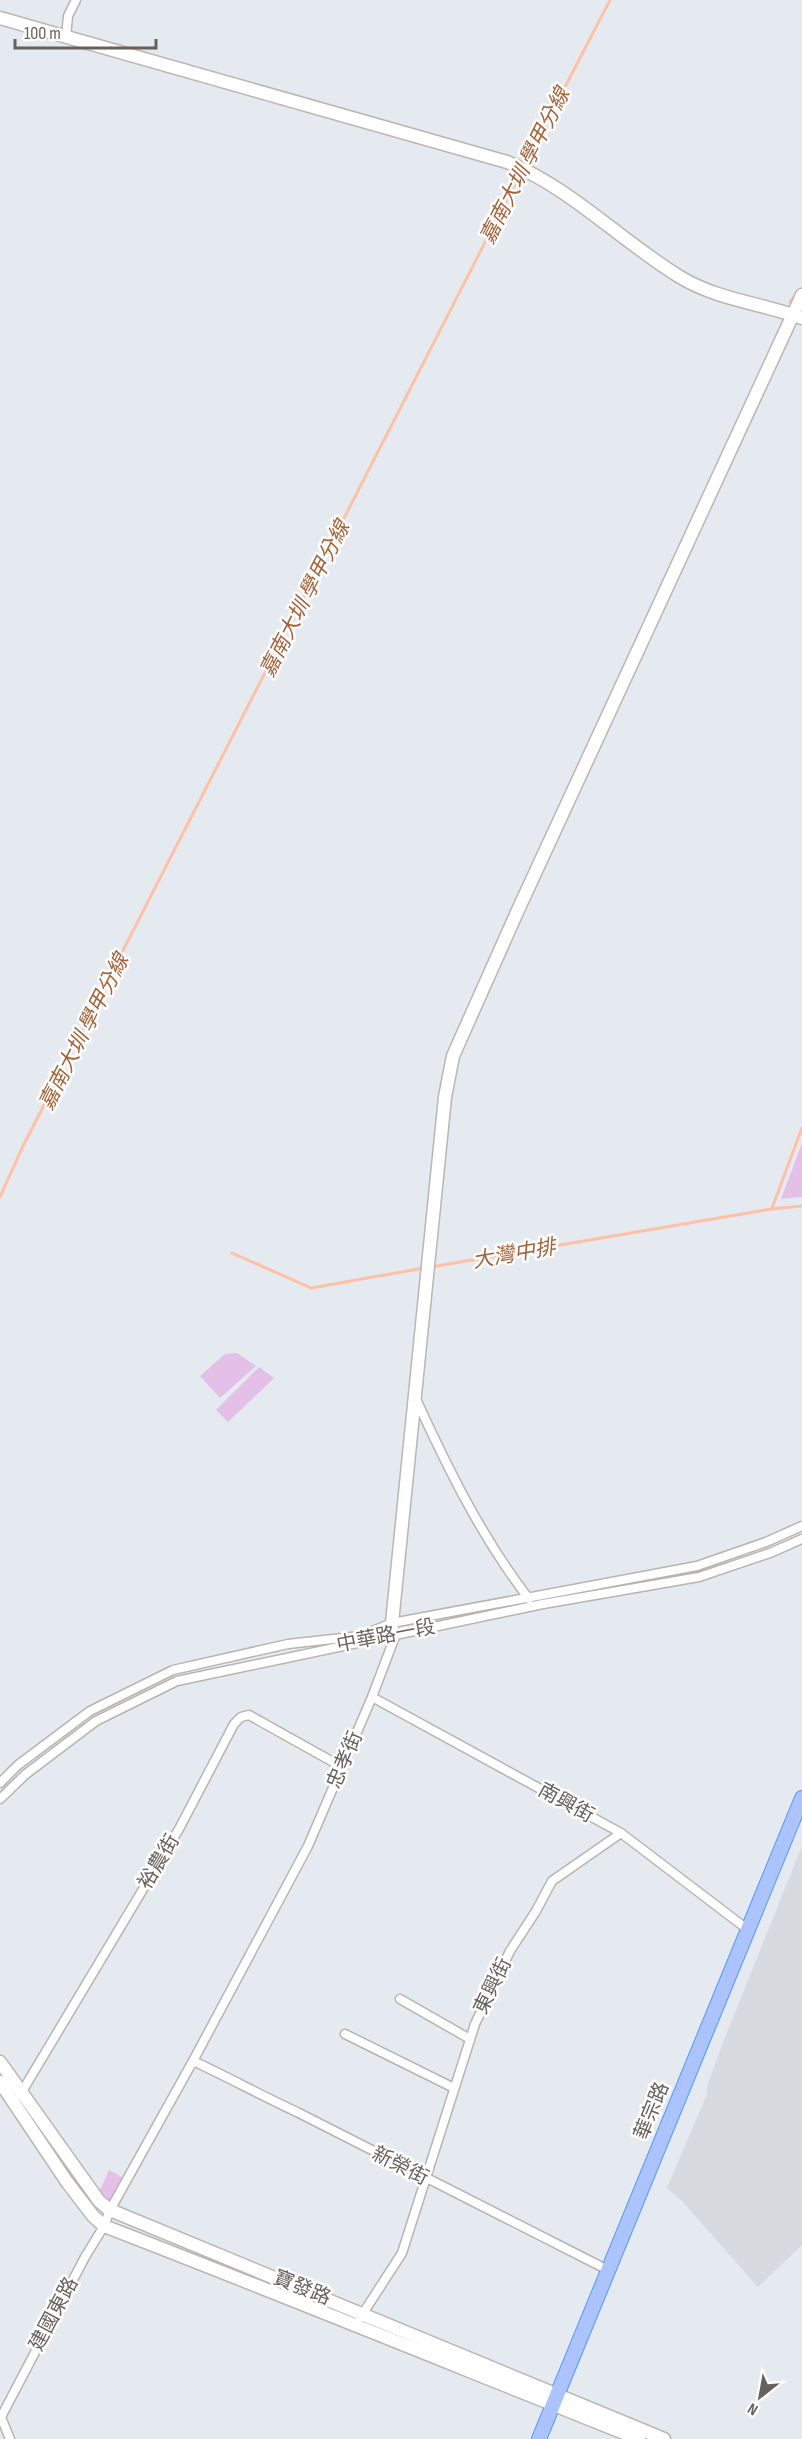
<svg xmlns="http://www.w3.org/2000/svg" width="802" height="2439" viewBox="0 0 802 2439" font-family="'Sofia Sans Condensed','Noto Sans TC',sans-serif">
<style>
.industrial{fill:#d7dadf}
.green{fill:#e4c0e9}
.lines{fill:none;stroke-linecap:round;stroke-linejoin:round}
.stream{stroke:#ffc1a6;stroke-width:3}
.street-casing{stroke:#b8b4b0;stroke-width:11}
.secondary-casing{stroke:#bbb6b1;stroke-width:15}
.primary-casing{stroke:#5397fb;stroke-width:16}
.street{stroke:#fff;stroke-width:8}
.secondary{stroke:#fff;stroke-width:12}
.primary{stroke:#abc3ff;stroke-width:14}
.labels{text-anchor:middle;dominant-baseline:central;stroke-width:5;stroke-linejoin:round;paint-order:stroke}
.street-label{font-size:20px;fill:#66615c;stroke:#fff}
.water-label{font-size:21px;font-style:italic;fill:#a66136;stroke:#fff}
</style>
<rect width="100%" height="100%" fill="#e5e9f0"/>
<path class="industrial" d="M802,1846V2245L758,2287L682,2201L667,2188L707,2094V2087L722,2045Z"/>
<path class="green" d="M802,1143V1197L781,1199Z
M237,1353L256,1366L220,1398L200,1376L225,1354Z
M259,1367L274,1378L228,1422L216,1410Z
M109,2170L124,2178L110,2203L102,2197L100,2190Z"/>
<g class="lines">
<path class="stream" d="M524,166L610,0
M790,302L794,297
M0,1197L23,1146L521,172
M772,1208L802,1128
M232,1253L311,1288L424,1268
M431,1267L771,1209L802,1206"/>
<defs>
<path id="street" d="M66,37L68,16L76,0
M416,1399C448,1469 482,1538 529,1599
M372,1697L621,1833L747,1929
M0,1783L18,1765L90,1711L173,1670L288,1644L360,1636L392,1623L697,1566L766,1542L802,1526
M0,1799L26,1774L96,1721L177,1681L543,1604L699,1577L770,1553L802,1539
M400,1999L470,2039
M345,2034L454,2088
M193,2061C228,2077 262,2096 297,2112L608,2270
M20,2095L179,1829L234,1724L241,1717L249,1715L342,1767
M360,2318L402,2253L475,2024L510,1951L536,1911L552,1881L621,1833
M1,2417L10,2439
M0,2419L85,2257L104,2226L110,2210L193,2061L308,1846L372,1697L396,1634L392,1623"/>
<path id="secondary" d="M0,18L507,162C571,188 621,241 680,277C718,300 761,303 802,318
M392,1623L445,1097L453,1056L518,910L802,295
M0,2062L99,2201L110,2210L664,2439
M0,2082L67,2182L93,2216L104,2226C283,2295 461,2368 639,2439"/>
<path id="primary" d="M539,2439L802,1798"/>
</defs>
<use href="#street" class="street-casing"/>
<use href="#secondary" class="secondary-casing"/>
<use href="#primary" class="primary-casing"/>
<use href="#street" class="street"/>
<use href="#secondary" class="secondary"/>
<use href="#primary" class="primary"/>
</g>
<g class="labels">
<g class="street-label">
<text transform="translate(386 1636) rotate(-11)">中華路一段</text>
<text transform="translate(345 1760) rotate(-67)">忠孝街</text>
<text transform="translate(566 1803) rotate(29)">南興街</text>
<text transform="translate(159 1862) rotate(-59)">裕農街</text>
<text transform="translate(493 1986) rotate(-64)">東興街</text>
<text transform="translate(652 2111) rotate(-68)">華宗路</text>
<text transform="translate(400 2166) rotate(27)">新榮街</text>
<text transform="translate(302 2288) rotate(22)">寶發路</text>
<text transform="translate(54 2314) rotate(-62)">建國東路</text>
</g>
<g class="water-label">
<text transform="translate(525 166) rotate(-63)">嘉南大圳 學甲分線</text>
<text transform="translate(305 599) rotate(-63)">嘉南大圳 學甲分線</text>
<text transform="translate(84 1032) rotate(-63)">嘉南大圳 學甲分線</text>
<text transform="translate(514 1254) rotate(-10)">大灣中排</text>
</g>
</g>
<g transform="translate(760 2397) rotate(211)" stroke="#ffffff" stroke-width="4.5" paint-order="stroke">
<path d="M0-4.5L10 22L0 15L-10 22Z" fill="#66615c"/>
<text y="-9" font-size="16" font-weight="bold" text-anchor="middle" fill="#66615c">N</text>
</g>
<path d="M15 39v9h141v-9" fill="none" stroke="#66615c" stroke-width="3"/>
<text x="24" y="39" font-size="18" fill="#66615c" stroke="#ffffff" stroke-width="4.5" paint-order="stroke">100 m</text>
</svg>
